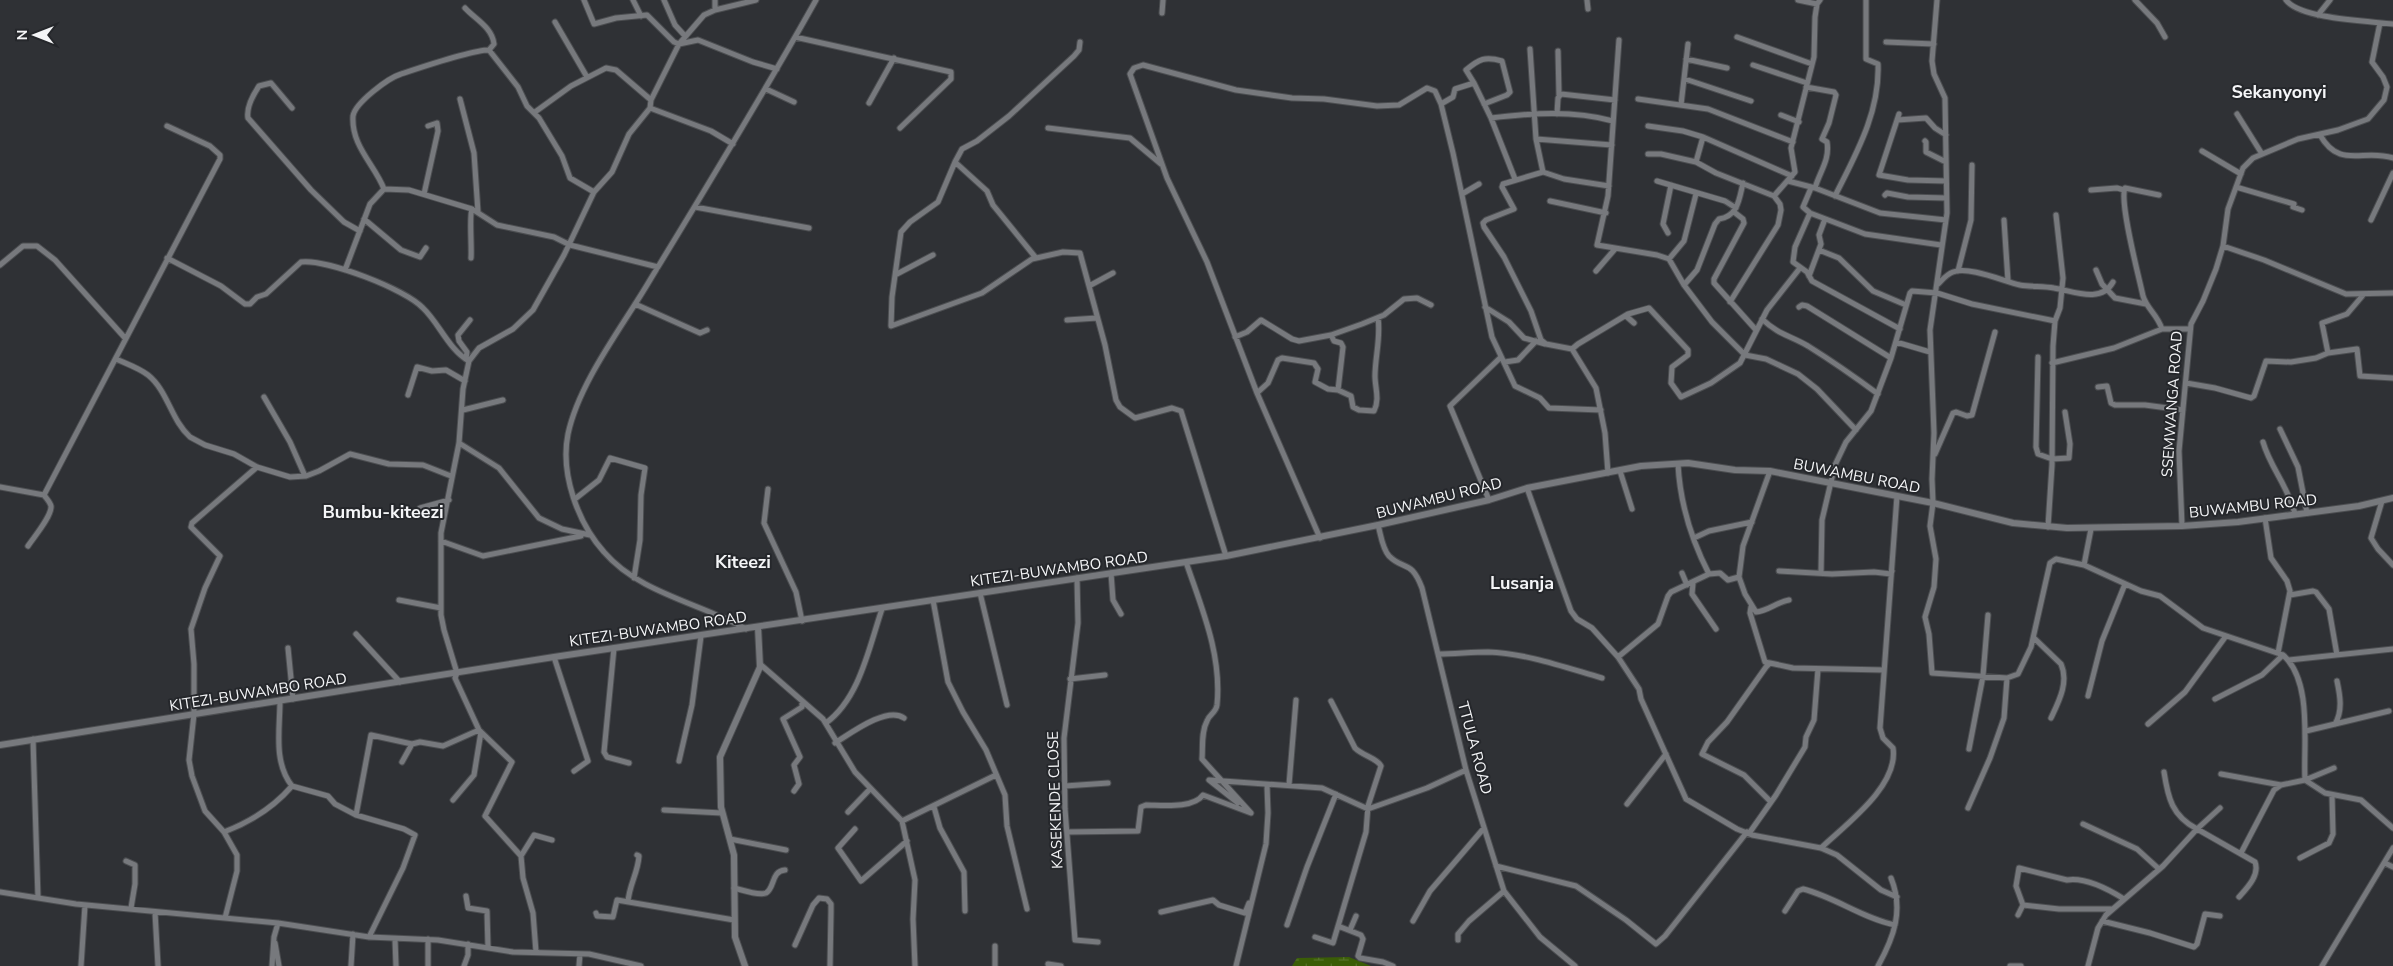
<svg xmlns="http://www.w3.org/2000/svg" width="2393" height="966" viewBox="0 0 2393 966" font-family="'Nunito Sans',sans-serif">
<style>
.wetland{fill:url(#wetland-marsh)}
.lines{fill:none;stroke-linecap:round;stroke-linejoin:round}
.minor-casing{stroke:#4c4e51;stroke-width:7}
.tertiary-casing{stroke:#4c4e51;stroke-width:8}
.minor{stroke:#77797d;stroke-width:5}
.tertiary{stroke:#77797d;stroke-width:6}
.labels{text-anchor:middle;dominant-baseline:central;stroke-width:4;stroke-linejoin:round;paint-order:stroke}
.street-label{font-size:15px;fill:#f4f5f7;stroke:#25272b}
.quarter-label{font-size:18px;font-weight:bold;fill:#f4f5f7;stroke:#25272b}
</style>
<defs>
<pattern id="wetland-marsh" width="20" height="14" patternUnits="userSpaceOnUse" patternTransform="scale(1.25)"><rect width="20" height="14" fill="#3a5d06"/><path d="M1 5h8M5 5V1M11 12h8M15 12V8" fill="none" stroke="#57752b"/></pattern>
</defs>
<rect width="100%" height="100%" fill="#2f3135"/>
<path class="wetland" d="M1349,957L1371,966H1292L1297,958Z"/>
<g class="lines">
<defs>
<path id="minor" d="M584,0L594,24L616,18L647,15L674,42L679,44L698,40L753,62L777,69
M633,0L641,16
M664,0L675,25L685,36
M715,0V10
M1587,0L1588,9
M1798,0L1817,4
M1937,0L1932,61L1934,74L1945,98L1947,213L1930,330L1934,433L1932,479L1933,503L1930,526L1936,559L1934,587L1925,617L1929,634L1932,673L2007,678L2018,674L2031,647L2050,563L2056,559L2084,565L2141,591L2160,596L2203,628L2283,655C2313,681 2303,745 2305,780L2325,793L2361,800L2393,828
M2135,0L2157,23L2165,37
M2286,0C2300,19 2368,21 2393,24
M465,8C475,19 492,27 494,44L489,50
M1162,13L1163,0
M2318,15L2330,0
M555,22L587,77
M795,37L951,72V79L900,128
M1737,37L1812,64
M1619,40L1608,196L1597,245L1657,255L1669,259L1684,285L1712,322L1745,355L1766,359L1798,374L1817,389L1856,430
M1886,42L1934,44
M1530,49L1536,139L1543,172L1564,179L1609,186
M1558,51L1559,95
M1686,59L1727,68
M1753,65L1807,83
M1685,79L1751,101
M1474,83L1466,70C1479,59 1485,56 1502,61L1510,92L1507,95L1484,104
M1806,87L1834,92L1836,95L1829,123L1822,139L1827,142C1830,160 1820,171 1815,188
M766,89L794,102
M460,99L474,153L478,212
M1638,99L1708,109L1793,142
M869,103L894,58
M1441,104L1453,97L1455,89L1474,83L1491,118L1515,179
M1681,105L1688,44
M292,108L271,83L259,86C253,95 246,107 248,118L311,190L344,222L360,231
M650,108L711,131L733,144
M535,112L571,86L606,68L616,70L651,100
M1557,114L1558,98L1561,94L1615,100
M1899,114L1879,175L1908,180L1946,181
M2237,114L2262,154
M1781,115L1799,122
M1491,118C1532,113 1573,110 1613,121
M1897,120L1926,118L1935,128L1946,135
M1648,126L1683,131L1703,137L1792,176
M1048,128L1130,138L1161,164
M2320,135C2340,170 2363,148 2393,158
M1703,137L1696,162L1716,173L1774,196L1780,204L1781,210L1778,225L1730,302
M1536,139L1612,145
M1925,141L1926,142V152L1946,162
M2202,151L2241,174
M1648,154H1661L1696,162
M955,162L938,202L910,222L901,232L892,297L891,326L982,293L1032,259L1063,252L1080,253L1105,345L1116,400L1120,407L1135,418L1172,408L1181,411L1226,556
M1543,172L1503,184L1502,187L1514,209L1486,220L1483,223L1484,227L1504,257L1531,311L1541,340L1546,344L1572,349
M1657,181L1725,201L1736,208
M1788,181L1815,188L1880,213L1946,220
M2236,187L2294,204L2293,207L2302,210
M1811,188L1803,207L1810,213L1865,234L1941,245
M384,189L409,190L472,209
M2091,190L2117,188L2124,190
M424,194L438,131L437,123L428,126
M1462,194L1479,184
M1885,195L1887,193L1908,197L1946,198
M2159,195L2125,188C2119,202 2139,277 2143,296C2147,309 2157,314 2162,329
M1774,196L1795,172L1791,148L1814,57L1815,17L1817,4L1820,0
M1835,196C1856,154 1880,112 1878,64L1866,59V0
M1550,201L1606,213
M695,207L809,228
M1734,212L1743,219L1744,223L1714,279V283L1756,330
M1810,213L1795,247L1793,262L1807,272L1812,281L1900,329
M364,219L401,250L420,257L426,248
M2004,220L2008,281
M2371,220L2393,173
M1668,233L1663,224L1671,185
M2223,246L2264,260L2346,294L2393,293
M1819,250L1839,258L1873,291L1906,305
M167,258L221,286L245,304H250L257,297L266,294L301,262C327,259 405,289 423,308C439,323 449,350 469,361
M471,258C472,248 469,214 472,209L497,225L554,237L570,245L658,267
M1036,258L993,205L987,191L955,162L962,149L977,141L1009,116L1074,56L1079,50L1080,42
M1669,259L1684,241L1696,194
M0,265L23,246H37L55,260L125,338
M345,270L370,204L384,189C375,165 351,146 353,116C355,103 388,78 401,74C419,68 472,50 489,50L518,87L527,106L539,118L562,156L570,178L594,192
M2096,270L2102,284L2115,298L2146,304
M1596,271L1615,249
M1958,271L1971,220L1972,165
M897,274L933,255
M1809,276L1821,244L1819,235L1825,219
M1938,284C1942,280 1947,274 1953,272C1969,266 2003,281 2020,285C2031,287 2043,286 2054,288C2073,291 2101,304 2113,282
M1684,285L1697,270L1715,224L1719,219C1738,216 1739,200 1743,183
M1089,286L1113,273
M635,304L700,333L707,330
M1485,307L1509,322L1524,338L1545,344
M1799,307L1802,305L1807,306L1891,358
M1626,316L1634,323
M1762,319C1779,335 1789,335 1808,346C1832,361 1855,377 1878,394
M1067,320L1097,318
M1331,335L1334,341L1341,343L1343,347L1338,390L1351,396L1353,407L1359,410L1374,411C1380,399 1375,388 1375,376C1375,357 1381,337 1378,318
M1235,337L1247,332L1261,320L1292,339L1299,341L1331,335L1362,324L1384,315L1404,299L1417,298L1431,305
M1896,342L1930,352
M2328,353L2322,323L2347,314L2364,294
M2038,357L2036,447L2038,454L2052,459L2069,458L2070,444L2065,412
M116,359C127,364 139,368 148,375C168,391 171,420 190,437L205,445L234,454L257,467L290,477L306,476L319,471L350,454L389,464L423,465L451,476
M466,359L467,352L459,341L458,335L470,320
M1505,362L1518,360L1536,341
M2052,363L2114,348L2162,329H2190
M2186,383L2215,388L2251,398L2254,396L2266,361L2291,362L2316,358L2328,353L2357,349L2360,376L2393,378
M2098,387L2107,386L2111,403L2115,405H2145L2183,410
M1257,393L1268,383L1278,360L1282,358L1314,363L1318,369L1315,382L1328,389L1338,390
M408,395L417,367L432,371L446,370L465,381
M264,397L290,442L305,476
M463,410L503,400
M2280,429L2298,467L2307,513
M2263,442C2270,467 2288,486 2295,514
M459,443L499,468L539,518L562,529L590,535
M1935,454L1953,413L1956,412L1967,416L1972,415L1995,332
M1678,464C1680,503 1691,539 1709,574
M1620,471L1632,509
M1608,473L1605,433L1596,388L1572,349L1578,344L1628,314L1649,308L1688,350V355L1672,367L1671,383L1681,397L1711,383L1740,363L1767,310L1800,268
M0,487L44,495L220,159V155L210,146L167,126
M1527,488L1571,611L1577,619L1592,628L1618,657L1658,624L1668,596L1671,592L1709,574L1720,573L1728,580L1739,577L1743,546L1770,471
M768,489L764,523L796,592L802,621
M575,499L599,480L610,458L645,468L641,495L640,540L634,578
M1489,500L1450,406L1501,357
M2382,501L2371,538L2378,549L2393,565
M420,508L449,500
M2265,518L2271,558L2287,581L2290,591L2278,653
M1378,525C1381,535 1382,548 1389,556C1404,571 1411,559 1422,588L1466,770L1504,891L1540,937L1575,966
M2182,526L2179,451L2191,324L2203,301L2216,269L2223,246L2228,209L2243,168L2253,158L2298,139L2338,130L2368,119L2384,100L2387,87L2383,77L2372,62L2380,23
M2048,527L2052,465L2053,346L2055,321L2060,308L2063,278L2056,215
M1320,538L1257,393L1207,262L1167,178L1130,74L1134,68L1143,65L1236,90L1292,98L1324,99L1377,106L1399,105L1427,88L1435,91L1441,104L1453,153L1492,337L1515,386L1540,398L1549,408L1601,410
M1694,538L1709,531L1752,522
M441,541L483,556L581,536
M28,546C34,537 52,516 51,506C50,502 46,498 44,495
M2084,565L2091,529
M1779,571L1832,574L1874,572L1891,574L1892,571
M1111,573L1113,600L1121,614
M1682,573L1687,585
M1821,573L1822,520L1835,465L1846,442L1871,411L1891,358L1910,293L1912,291L1937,293L1972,304L2055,321
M1739,577L1745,594L1756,612C1768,611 1777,602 1789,600
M1077,578L1078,623L1064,738L1065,809L1075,940L1098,942
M1693,583L1692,594L1716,629
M980,593L1007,705
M2290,595L2313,591L2316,592L2329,609L2337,655
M399,600L441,608
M933,600L948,682L963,712L986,750L1005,795L1007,826L1027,909
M1751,607L1750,613L1765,662L1769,663
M746,629C700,603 639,593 604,552C578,523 560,474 568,434C579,382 623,326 650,280C706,188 763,95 816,0
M356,634L400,682
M2034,638L2061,664C2069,682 2059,701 2051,718
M288,648L293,699
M614,648L604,752L607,757L629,763
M1438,654C1454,654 1472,652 1488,652C1525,653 1567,668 1602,678
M554,657L588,761L574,771
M1618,657L1639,689L1641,699L1686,799L1737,829L1752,835L1821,848L1837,855L1881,890L1897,897
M2289,660L2393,649
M761,665L823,719L855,772L902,821L915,880L913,919L915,966
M1070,679L1105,675
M2088,696L2102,641L2125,584
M2215,699L2262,675L2283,655
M280,700C280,729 273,762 292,786
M826,723C860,698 869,647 882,609
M2148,724L2185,692L2226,636
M2335,724C2343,711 2340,695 2337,681
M2306,731L2389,711
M33,739L38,898
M835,743C851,733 887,706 904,718
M1969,749L1983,676L1988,615
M679,761L692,705L701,636
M402,762L412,744L420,742L443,746L479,730
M2164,772C2168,798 2172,816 2197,829L2220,808
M2221,774L2281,785
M1289,785L1296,700
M1065,786L1108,783
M794,791L799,784L794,765L800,757L783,719L802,707V703
M453,800L474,775L481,732
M1771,802L1744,775L1702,754L1708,742L1727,722L1766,667L1770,663L1793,668L1884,670
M1238,803L1209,780L1322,788L1368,809L1427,788L1466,770
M1627,804L1666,754
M934,807L940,828L964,872L965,911
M1968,808L1990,758L2004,718L2007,678
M664,810L722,813
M848,812L870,789
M356,815L371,735L412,744
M902,821L996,775
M2083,824L2137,849L2159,869
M855,829L838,848L861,881L907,841
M224,832C250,822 273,808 292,786L328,796L335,804L356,815L404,829L415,835L403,868L369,937
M1067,832L1138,831L1141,807L1146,805C1161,805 1193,809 1203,795L1251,813L1202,759C1203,747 1201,732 1207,721C1209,714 1216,713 1217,705C1222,655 1202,609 1186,562
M1750,832L1776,795L1805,747L1806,737L1814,720L1818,669
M730,839L786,850
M1821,848C1845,825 1899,786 1893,748L1883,738L1880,728L1897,496
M2241,853L2274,790L2281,785L2305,780L2334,768
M521,856L534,835L552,840
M2300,858L2329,843L2333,834L2332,795
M126,861L135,865V884L131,908
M2385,863L2393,867
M1496,866L1576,886L1626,920L1656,944L1665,936L1747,832
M734,888C742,890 759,896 766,893C775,888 771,871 785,870
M0,892L76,904L278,923L369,937L438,940L513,952L589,954L641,966
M466,896L468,908L487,911L488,948
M628,902C629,885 638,873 639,856L637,855
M2023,905L2016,886L2019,868L2067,880C2086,877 2108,889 2124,899
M1785,911L1798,891L1803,889C1835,897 1862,918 1895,925
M155,912L158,966
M1161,912L1213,900L1219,905L1245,913L1249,903
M596,913L597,916L613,917L617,900L734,920
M2018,915L2023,905L2059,909H2111
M225,918L237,871V855L224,832L205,811L192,776L189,760L194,714V664L191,629L205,588L220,556L191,527L192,523L257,467
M1413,921L1430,891L1484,828
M2102,921L2150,933L2194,947L2197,944L2205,914L2220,916
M1287,925L1307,867L1336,794
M1338,926L1361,935L1363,939L1358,956L1360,958L1383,962L1393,966
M1350,930L1356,916
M1315,937L1333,943L1366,832L1368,806L1381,766C1377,758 1363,756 1355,748L1331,701
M395,939L396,966
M1458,940V934L1469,921L1504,891
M275,943L279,966
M795,945L813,905L819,898L827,899L831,904V912L830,966
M995,946V966
M536,952L533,913L523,878L521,856L485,816L512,762L479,730L455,678L457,673L444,630L441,615V533L459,443L463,389L469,361L479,348L513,329L533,310L564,255L594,192L612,172L629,134L650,108L651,100L679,44L704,15L715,10L756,0
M1048,964L1061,966
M81,966L85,905
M272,966L274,937L278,923
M351,966L353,934
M428,966V939
M464,966L468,955V944
M579,966L580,954
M1236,966L1266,844L1268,813L1267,785
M1878,966C1894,937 1904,910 1891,878
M2010,966H2021
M2088,966L2098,928L2106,915L2163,866L2197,829L2255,862C2260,875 2247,888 2239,897
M2322,966L2393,848"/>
<path id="tertiary" d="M0,745L554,657L1226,556L1378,525L1489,500L1527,488L1641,466L1688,463L1735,470L1770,471L1933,503L2013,523L2067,528L2182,526L2238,522L2359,506L2393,498
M745,966L735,937L734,855L721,807L720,757L760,667L758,627"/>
</defs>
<use href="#minor" class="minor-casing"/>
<use href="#tertiary" class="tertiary-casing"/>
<use href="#minor" class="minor"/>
<use href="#tertiary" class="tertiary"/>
</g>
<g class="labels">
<g class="street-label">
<text transform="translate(2172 404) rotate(-86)">SSEMWANGA ROAD</text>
<text transform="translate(1857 476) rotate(11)">BUWAMBU ROAD</text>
<text transform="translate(1439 498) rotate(-14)">BUWAMBU ROAD</text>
<text transform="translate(2253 506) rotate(-6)">BUWAMBU ROAD</text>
<text transform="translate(1059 569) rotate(-8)">KITEZI-BUWAMBO ROAD</text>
<text transform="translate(658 629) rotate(-8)">KITEZI-BUWAMBO ROAD</text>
<text transform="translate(258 692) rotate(-9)">KITEZI-BUWAMBO ROAD</text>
<text transform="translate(1475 748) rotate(75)">TTULA ROAD</text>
<text transform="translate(1055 800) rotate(-92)">KASEKENDE CLOSE</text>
</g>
<g class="quarter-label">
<text x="2279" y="92">Sekanyonyi</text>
<text x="383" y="512">Bumbu-kiteezi</text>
<text x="743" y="562">Kiteezi</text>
<text x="1522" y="583">Lusanja</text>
</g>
</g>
<g transform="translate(35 35) rotate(270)" stroke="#25272b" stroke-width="4" paint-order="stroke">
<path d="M0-4L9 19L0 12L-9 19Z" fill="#f4f5f7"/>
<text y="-8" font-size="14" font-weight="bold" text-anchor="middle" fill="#f4f5f7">N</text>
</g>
</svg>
